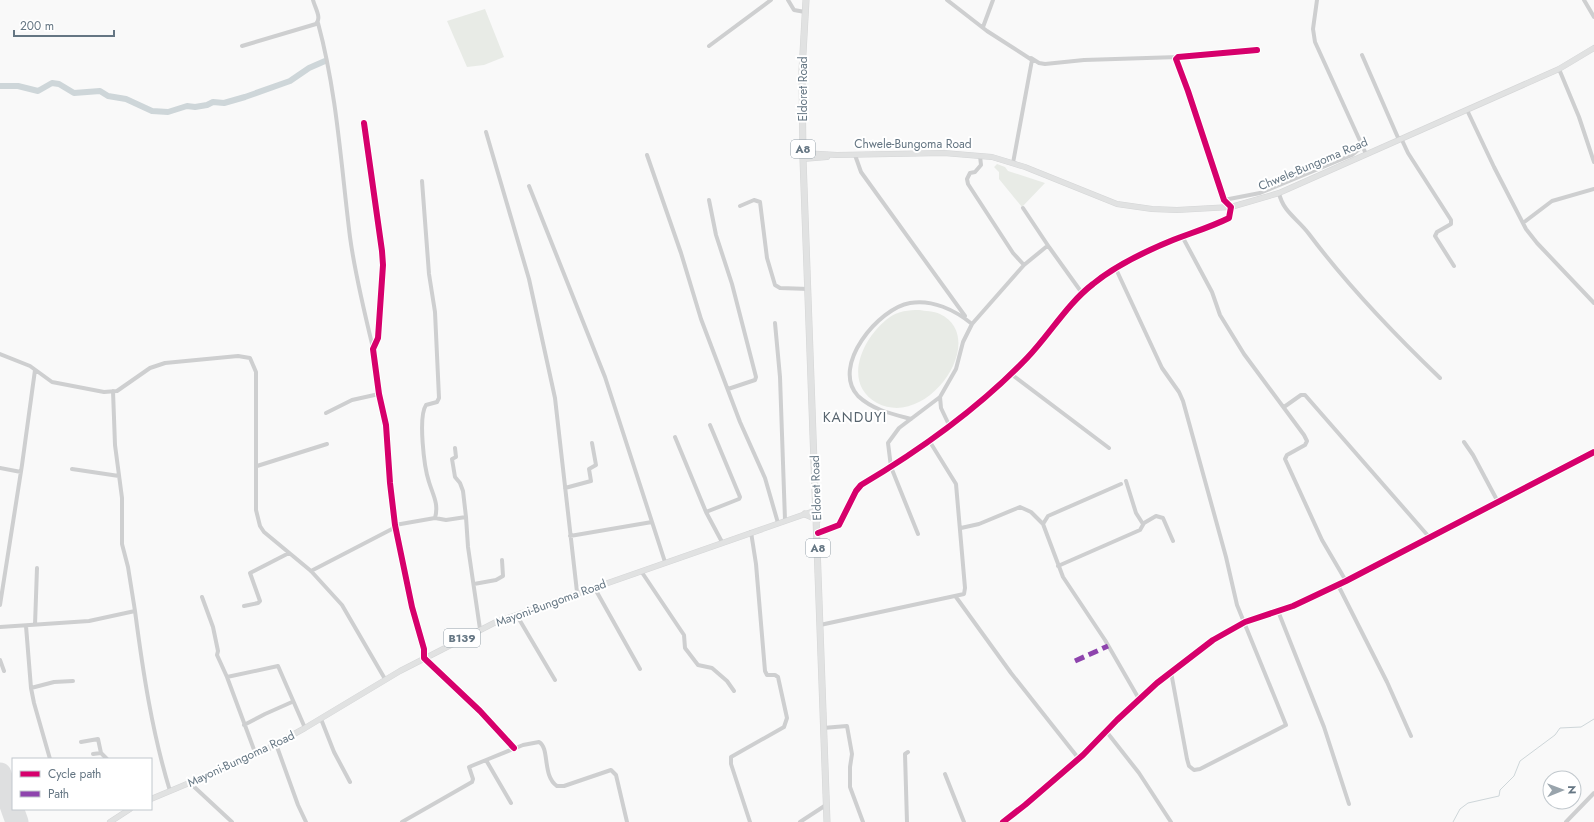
<svg xmlns="http://www.w3.org/2000/svg" width="1594" height="822" viewBox="0 0 1594 822" font-family="Jost,sans-serif">
<style>
.green{fill:#e8ebe6}
.lines{fill:none;stroke-linecap:round;stroke-linejoin:round}
.stream{stroke:#ced6d9;stroke-width:1}
.river{stroke:#ced6d9;stroke-width:6}
.runway{stroke:#dedfe0;stroke-width:23}
.major-casing{stroke:#d5d6d7;stroke-width:6}
.highway-casing{stroke:#d5d6d6;stroke-width:7}
.minor{stroke:#cecfd0;stroke-width:4}
.major{stroke:#e1e2e2;stroke-width:5}
.highway{stroke:#e1e2e2;stroke-width:6}
.quiet{stroke:#8e44ad;stroke-width:5;stroke-dasharray:10 5;stroke-linecap:butt}
.cycleway-casing{stroke:#fff;stroke-width:8}
.cycleway{stroke:#d6006c;stroke-width:6}
.labels{text-anchor:middle;dominant-baseline:central;stroke-width:4;stroke-linejoin:round;paint-order:stroke}
.shield{fill:#fff;stroke:#939fa8;stroke-width:1}
.shield-label{font-size:11px;font-weight:bold;fill:#657683}
.street-label{font-size:12px;fill:#657683;stroke:#fff}
.quarter-label{font-size:14px;letter-spacing:1px;fill:#57646e;stroke:#fff}
</style>
<rect width="100%" height="100%" fill="#f9f9f9"/>
<path class="green" d="M485,9L504,57L484,65L467,67L447,21Z
M997,164L1005,167L1008,171L1045,183L1022,207L999,179V172L994,167Z
M919,310C925,311 934,311 940,314C990,338 928,430 877,403C841,383 863,336 890,317C898,311 909,310 919,310Z"/>
<g class="lines">
<path class="stream" d="M1453,822L1460,809L1468,803L1499,796L1500,790L1514,776L1520,761L1555,735L1560,728L1581,727L1594,719"/>
<path class="river" d="M0,86H18L38,91L52,83L59,84L74,93L100,91L108,96L126,99L152,111L168,112L187,106L195,107L207,105L213,102L224,103L245,97L290,81L309,68L325,61"/>
<path class="runway" d="M0,774L17,822"/>
<defs>
<path id="major" d="M803,153L837,155L944,153L992,157L1025,167L1117,204L1152,209L1177,210L1231,207L1279,193L1559,69L1594,48
M803,159L827,157
M151,799L256,755L305,728L400,671L496,622L817,510
M110,822L130,809"/>
<path id="highway" d="M806,0L802,71L803,159L827,822
M805,514L812,517L817,521"/>
</defs>
<use href="#major" class="major-casing"/>
<use href="#highway" class="highway-casing"/>
<path class="minor" d="M788,0L794,10L805,12
M947,0L987,31L1032,60L1013,163
M1317,0L1313,29L1315,42L1366,154
M1584,0L1594,17
M318,23C337,93 341,165 350,237C355,274 364,311 373,348
M983,27L993,0
M242,46L316,24C322,18 315,8 313,0
M709,46L771,0
M1362,55L1399,140
M1031,58L1039,63L1045,64L1084,60L1178,57
M1559,69L1579,117L1594,162
M1467,110L1494,167L1526,229L1537,243L1594,303
M364,123L382,251L383,265L378,338L373,349L379,394L386,425L390,483L395,525L412,607L424,649V658L480,711L514,748
M486,132L529,279L555,398L577,592
M1401,138L1408,153L1451,220V224L1437,232L1435,236L1454,266
M647,155L681,253L701,319L740,422L765,478L778,523
M855,155L861,172L965,316
M980,156L981,165L975,172L970,173L967,179L968,184L1013,253L1024,265
M422,181L429,274L435,312L439,398L437,402L426,405C418,417 424,467 429,482C433,495 439,504 435,518
M529,186L605,377L665,562
M1279,193C1283,212 1298,219 1309,234C1348,286 1393,333 1440,378
M709,200L716,235L732,284L756,377L755,380L728,389
M1224,200L1260,193L1352,155L1363,146
M740,206L754,200L760,202L767,258L775,285L780,288L809,289
M1023,208L1049,247
M1523,223L1552,201L1594,189
M1182,236L1212,292L1220,315L1244,354L1304,435L1307,441L1305,445L1287,455L1285,459L1322,540L1346,581
M1116,269L1162,368L1179,392L1183,401L1226,557L1237,605L1286,725L1200,769L1194,770L1189,766L1187,759L1171,672
M775,323L780,377L785,520
M0,354L30,366L52,382L104,392L117,391L150,368L165,363L238,356L250,358L256,372V510L260,526L264,532L311,571L342,605L385,679
M1011,374L1109,448
M113,391L115,445L122,498V544L128,567L135,611
M1284,407L1301,395H1305L1430,538
M326,413L352,400L379,394
M911,419C892,414 873,410 858,396C830,366 879,308 910,303C932,299 955,310 972,324
M950,427L941,408L940,397L956,369L963,342L972,324L1024,265L1046,247H1049L1082,293
M675,437L706,512L722,542
M1464,442L1473,455L1498,502
M455,448L456,457L452,459L455,477L460,483L463,491L466,517
M257,466L327,444
M0,468L21,472
M72,469L119,476
M1126,481L1136,513L1143,524
M1121,484L1048,516L1043,524L1063,577L1105,640L1139,699
M565,488L591,481L589,469L596,465L592,443
M706,512L739,499L740,497L710,425
M961,528L979,524L1020,507L1031,512L1043,524
M818,533L839,525L856,491L861,485C922,449 978,409 1027,358C1050,334 1067,304 1093,284C1116,265 1146,251 1173,240C1191,233 1211,227 1229,218L1231,207L1224,200L1188,91L1176,59L1178,57L1257,50
M918,534L891,467L888,443L899,428L940,397
M570,536L652,522
M1058,566L1140,530L1144,523L1156,516L1163,518L1173,541
M311,571L392,529L395,525L435,518L446,520L466,517L468,547L480,629
M641,571L684,635L685,648L698,665L712,668L727,681L734,691
M474,584L496,580L503,576L502,560
M1338,585L1387,682L1411,736
M594,587L640,669
M202,597L213,627L218,651L217,655L227,677L278,666L305,728
M956,597L1011,673L1079,759
M0,605L22,465L35,370
M244,606L258,603L260,601L250,573L289,553
M1278,611L1324,727L1349,804
M516,614L555,680
M35,625L37,568
M820,625L964,594L965,588L956,484L930,442
M26,626L31,688L54,682L73,681
M0,627L89,621L135,611C143,672 152,732 170,791
M0,660L4,671
M227,677L256,755
M31,688L34,703L50,759
M321,719L334,752L350,782
M244,725L265,714L292,702
M823,728L847,726L852,754L850,767V787L863,822
M1106,731L1139,773L1171,822
M81,742L98,739L101,753
M276,744L298,805L306,822
M93,754L101,753L107,759
M486,760L523,745L539,742C550,748 542,776 557,786H564L611,770L616,775L627,822
M945,774L964,822
M190,783L232,822
M402,822L472,782L473,779L469,767L486,760L511,803
M750,822L731,764V757L784,727L787,718L778,677L775,675H767L765,671L756,564L751,532
M800,822L826,805
M907,822L905,754L908,752
M1003,822L1025,805L1083,755L1117,720L1157,683L1213,640L1245,622L1293,606L1346,581L1594,452
M1566,822L1594,793"/>
<use href="#major" class="major"/>
<use href="#highway" class="highway"/>
<path class="quiet" d="M1075,661L1108,646"/>
<defs>
<path id="cycleway" d="M364,123L382,251L383,265L378,338L373,349L379,394L386,425L390,483L395,525L412,607L424,649V658L480,711L514,748
M818,533L839,525L856,491L861,485C922,449 978,409 1027,358C1050,334 1067,304 1093,284C1116,265 1146,251 1173,240C1191,233 1211,227 1229,218L1231,207L1224,200L1188,91L1176,59L1178,57L1257,50
M1003,822L1025,805L1083,755L1117,720L1157,683L1213,640L1245,622L1293,606L1346,581L1594,452"/>
</defs>
<use href="#cycleway" class="cycleway-casing"/>
<use href="#cycleway" class="cycleway"/>
</g>
<g class="labels">
<g class="shield">
<rect x="791" y="140" width="24" height="18" rx="3"/>
<rect x="806" y="539" width="24" height="18" rx="3"/>
<rect x="444" y="629" width="36" height="18" rx="3"/>
</g>
<g class="shield-label">
<text x="803" y="149">A8</text>
<text x="818" y="548">A8</text>
<text x="462" y="638">B139</text>
</g>
<g class="street-label">
<text transform="translate(803 89) rotate(-90)">Eldoret Road</text>
<text x="913" y="144">Chwele-Bungoma Road</text>
<text transform="translate(1313 164) rotate(-23)">Chwele-Bungoma Road</text>
<text transform="translate(816 488) rotate(-92)">Eldoret Road</text>
<text transform="translate(551 603) rotate(-20)">Mayoni-Bungoma Road</text>
<text transform="translate(241 759) rotate(-25)">Mayoni-Bungoma Road</text>
</g>
<g class="quarter-label">
<text x="855" y="417">KANDUYI</text>
</g>
</g>
<rect x="12" y="758" width="140" height="52" fill="#ffffff" stroke="#c1c8cd"/>
<rect x="20" y="771" width="20" height="6" fill="#d6006c" stroke="#c1c8cd"/>
<text x="48" y="778" font-size="12" fill="#657683">Cycle path</text>
<rect x="20" y="791" width="20" height="6" fill="#8e44ad" stroke="#c1c8cd"/>
<text x="48" y="798" font-size="12" fill="#657683">Path</text>
<g transform="translate(1562 790) rotate(89)"><circle r="19" fill="#ffffff" stroke="#c1c8cd"/>
<path d="M0-3L7 15L0 10L-7 15Z" fill="#99a4ac"/>
<text y="-6" font-size="11" font-weight="bold" text-anchor="middle" fill="#657683">N</text>
</g>
<path d="M14 30v6h100v-6" fill="none" stroke="#657683" stroke-width="2"/>
<text x="20" y="30" font-size="12" fill="#657683" stroke="#ffffff" stroke-width="3" paint-order="stroke">200 m</text>
</svg>
